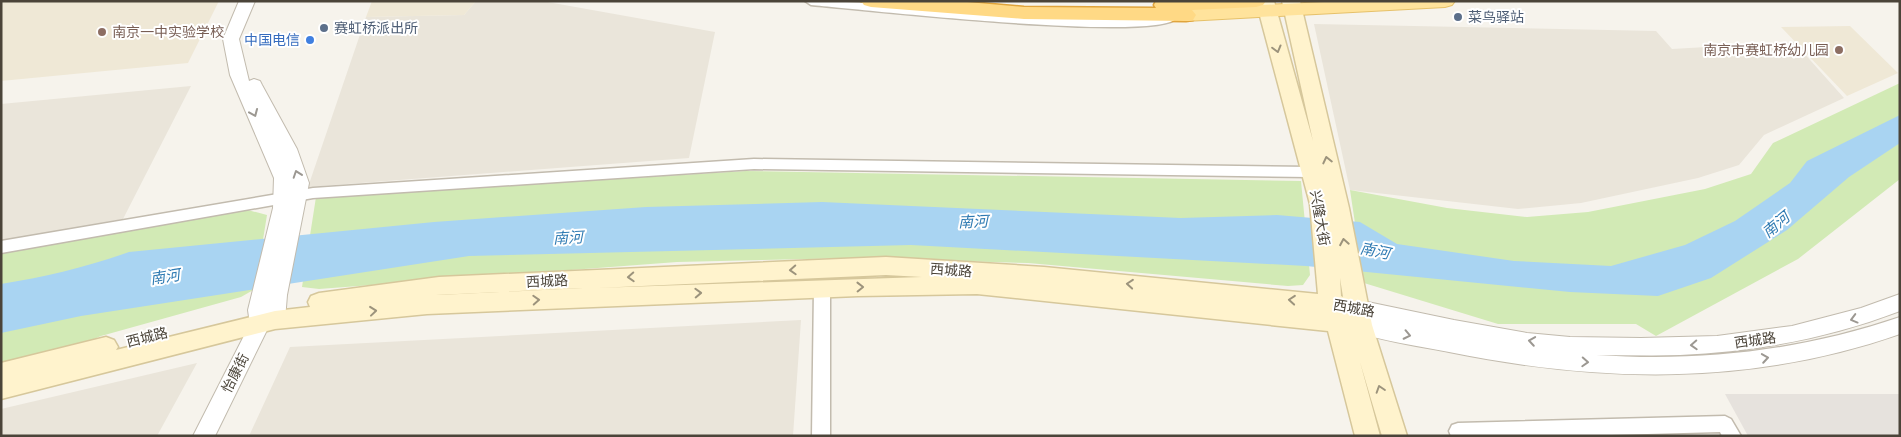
<svg xmlns="http://www.w3.org/2000/svg" width="1901" height="437" viewBox="0 0 1901 437" font-family="Raleway,'Noto Sans SC',sans-serif">
<style>
.residential{fill:#eae5da}
.industrial{fill:#e6e2dd}
.education{fill:#efe8d6}
.green{fill:#d2eab5}
.water{fill:#a9d4f2}
.lines{fill:none;stroke-linecap:round;stroke-linejoin:round}
.minor-casing{stroke:#c2bbae;stroke-width:3}
.tertiary-casing{stroke:#c2bbae;stroke-width:2}
.secondary-casing{stroke:#d6c79b;stroke-width:3}
.primary-casing{stroke:#e6c16a;stroke-width:2}
.trunk-casing{stroke:#e0a43c;stroke-width:3}
.minor{fill:#fff;fill-rule:evenodd}
.tertiary{fill:#fff;fill-rule:evenodd}
.secondary{fill:#fff3cd;fill-rule:evenodd}
.primary{fill:#ffe39c;fill-rule:evenodd}
.trunk{fill:#ffd985;fill-rule:evenodd}
.oneway{stroke:#9c937c}
.oneway2{stroke:#9c9892}
.service-dot{fill:#5c6f8a;stroke:#fff;stroke-width:2}
.education-dot{fill:#8d6e63;stroke:#fff;stroke-width:2}
.shop-dot{fill:#3f7fe0;stroke:#fff;stroke-width:2}
.labels{text-anchor:middle;dominant-baseline:central;stroke-width:4;stroke-linejoin:round;paint-order:stroke}
.service-label{font-size:14px;fill:#4e5e75;stroke:#fff;text-anchor:start}
.education-label{font-size:14px;fill:#785e54;stroke:#fff;text-anchor:start}
.shop-label{font-size:14px;fill:#366cbe;stroke:#fff;text-anchor:end}
.street-label{font-size:14px;fill:#4b4439;stroke:#fff}
.water-label{font-size:15px;font-style:italic;fill:#2e7ab2;stroke:#fff}
</style>
<rect width="100%" height="100%" fill="#f6f3ec"/>
<path class="residential" d="M476,1H542L715,32L689,158L308,187L366,17L464,15Z
M1314,24L1656,31L1672,49L1794,42L1844,98L1764,135L1739,165L1698,178L1581,203L1518,209L1350,190Z
M191,86L123,219L1,241V104Z
M801,320L793,436H249L290,347Z
M197,363L157,436H1V409Z"/>
<path class="industrial" d="M1725,394H1900V436H1748Z"/>
<path class="education" d="M1,1H219L188,63L1,81Z
M372,1H476L464,15L366,17Z
M1850,26L1898,73L1847,96L1781,27Z"/>
<path class="green" d="M1900,83V179L1798,259L1656,336L1636,324H1498L1364,283L1350,190L1447,208L1527,217L1588,212L1705,189L1751,174L1773,143Z
M746,171L1301,181L1310,275L1303,285L1288,286L1028,263L854,258L677,262L319,289L302,287L316,197Z
M244,209L267,215L255,289L241,297L101,336L1,378V253Z"/>
<path class="water" d="M1900,115V143L1849,177L1787,230L1711,278L1658,296L1570,292L1306,266L911,245L469,256L81,316L1,333V284C45,277 87,267 129,252L434,222L646,207L822,202L1181,218L1277,215L1360,222L1397,244L1514,261L1611,266L1685,245L1735,221L1790,183L1807,161Z"/>
<g class="lines">
<defs>
<path id="minor" d="M805,1C896,1 985,16 1076,18C1109,18 1138,19 1171,14L1177,18C1157,43 858,9 811,5Z
M754,159L1310,167L1315,168L1317,172L1315,176L1310,177L754,169L313,198L1,253V241L313,188Z
M822,282L828,284L830,288V436H812L814,288L816,284Z
M1725,416L1731,419L1741,436H1722L1720,432L1575,436H1451L1449,431L1452,425L1458,423Z"/>
<path id="tertiary" d="M239,1H255L239,39L249,81L254,79L260,81L262,85L297,149L309,183L287,295L285,320L282,326L275,328L269,326L215,436H193L250,324L248,310L273,208L274,178L230,75L223,39Z
M1900,294V311C1829,338 1756,352 1680,355C1652,356 1624,355 1596,355C1701,362 1800,351 1900,317V334C1751,386 1602,383 1449,352C1417,346 1383,341 1353,331L1350,325L1353,319L1362,317L1351,314L1348,308L1351,302L1358,300L1454,320L1527,333L1570,337L1641,338L1717,336L1792,326L1861,308Z"/>
<path id="secondary" d="M1256,1H1274L1313,141L1282,1H1300L1349,208L1372,325L1407,436H1382L1360,362L1380,436H1355L1328,331L977,294L858,296L427,314L275,329L1,399V363L106,337L114,340L118,347L116,350L275,311L310,307L308,302L311,296L319,293L439,277L886,257L1044,267L1318,294L1310,204ZM886,275L922,277L597,288ZM1340,278L1343,297L1341,296ZM583,288L436,295H439Z"/>
<path id="primary" d="M1343,1H1455L1452,5L1445,7L1186,21L1156,16L1153,12L1156,8L1163,6L1186,9Z"/>
<path id="trunk" d="M861,1H956L1024,7L1156,8L1154,5L1156,1H1266L1263,5L1256,7L1192,10L1196,15L1193,20L1186,21L1024,19L871,7L864,5Z"/>
</defs>
<use href="#minor" class="minor-casing"/>
<use href="#tertiary" class="tertiary-casing"/>
<use href="#secondary" class="secondary-casing"/>
<use href="#primary" class="primary-casing"/>
<use href="#trunk" class="trunk-casing"/>
<use href="#minor" class="minor"/>
<use href="#tertiary" class="tertiary"/>
<use href="#secondary" class="secondary"/>
<use href="#primary" class="primary"/>
<use href="#trunk" class="trunk"/>
</g>
<defs><path id="oneway-chevron" d="M-2-3.5L2.5 0L-2 3.5" fill="none" stroke-width="1.6" stroke-linecap="round" stroke-linejoin="round" transform="scale(1.25)"/></defs>
<g class="oneway">
<use href="#oneway-chevron" transform="translate(1277 49) rotate(75)"/>
<use href="#oneway-chevron" transform="translate(1327 160) rotate(-103)"/>
<use href="#oneway-chevron" transform="translate(1344 242) rotate(-100)"/>
<use href="#oneway-chevron" transform="translate(793 270) rotate(177)"/>
<use href="#oneway-chevron" transform="translate(631 277) rotate(177)"/>
<use href="#oneway-chevron" transform="translate(1130 284) rotate(-175)"/>
<use href="#oneway-chevron" transform="translate(860 287) rotate(-1)"/>
<use href="#oneway-chevron" transform="translate(698 293) rotate(-2)"/>
<use href="#oneway-chevron" transform="translate(536 300) rotate(-3)"/>
<use href="#oneway-chevron" transform="translate(1292 300) rotate(-175)"/>
<use href="#oneway-chevron" transform="translate(373 311) rotate(-6)"/>
<use href="#oneway-chevron" transform="translate(1380 389) rotate(-108)"/>
</g>
<g class="oneway2">
<use href="#oneway-chevron" transform="translate(254 113) rotate(67)"/>
<use href="#oneway-chevron" transform="translate(297 174) rotate(-109)"/>
<use href="#oneway-chevron" transform="translate(1854 319) rotate(165)"/>
<use href="#oneway-chevron" transform="translate(1407 335) rotate(12)"/>
<use href="#oneway-chevron" transform="translate(1532 341) rotate(-171)"/>
<use href="#oneway-chevron" transform="translate(1694 345) rotate(177)"/>
<use href="#oneway-chevron" transform="translate(1765 358) rotate(-9)"/>
<use href="#oneway-chevron" transform="translate(1585 362) rotate(3)"/>
</g>
<g class="service-dot">
<circle cx="1458" cy="17" r="5"/>
<circle cx="324" cy="28" r="5"/>
</g>
<g class="education-dot">
<circle cx="102" cy="32" r="5"/>
<circle cx="1839" cy="50" r="5"/>
</g>
<circle class="shop-dot" cx="310" cy="40" r="5"/>
<g class="labels">
<g class="service-label">
<text x="1468" y="17">菜鸟驿站</text>
<text x="334" y="28">赛虹桥派出所</text>
</g>
<g class="education-label">
<text x="112" y="32">南京一中实验学校</text>
<text x="1829" y="50" text-anchor="end">南京市赛虹桥幼儿园</text>
</g>
<g class="shop-label">
<text x="300" y="40">中国电信</text>
</g>
<g class="street-label">
<text transform="translate(1320 218) rotate(80)">兴隆大街</text>
<text transform="translate(951 270) rotate(4)">西城路</text>
<text transform="translate(547 281) rotate(-3)">西城路</text>
<text transform="translate(1354 308) rotate(10)">西城路</text>
<text transform="translate(147 337) rotate(-14)">西城路</text>
<text transform="translate(1755 340) rotate(-8)">西城路</text>
<text transform="translate(235 373) rotate(-63)">怡康街</text>
</g>
<g class="water-label">
<text transform="translate(973 222) rotate(-2)">南河</text>
<text transform="translate(1776 225) rotate(-40)">南河</text>
<text transform="translate(568 238) rotate(-3)">南河</text>
<text transform="translate(1375 251) rotate(11)">南河</text>
<text transform="translate(165 277) rotate(-9)">南河</text>
</g>
</g>
<rect width="1901" height="437" fill="none" stroke="#4b4439" stroke-width="5"/>
</svg>
